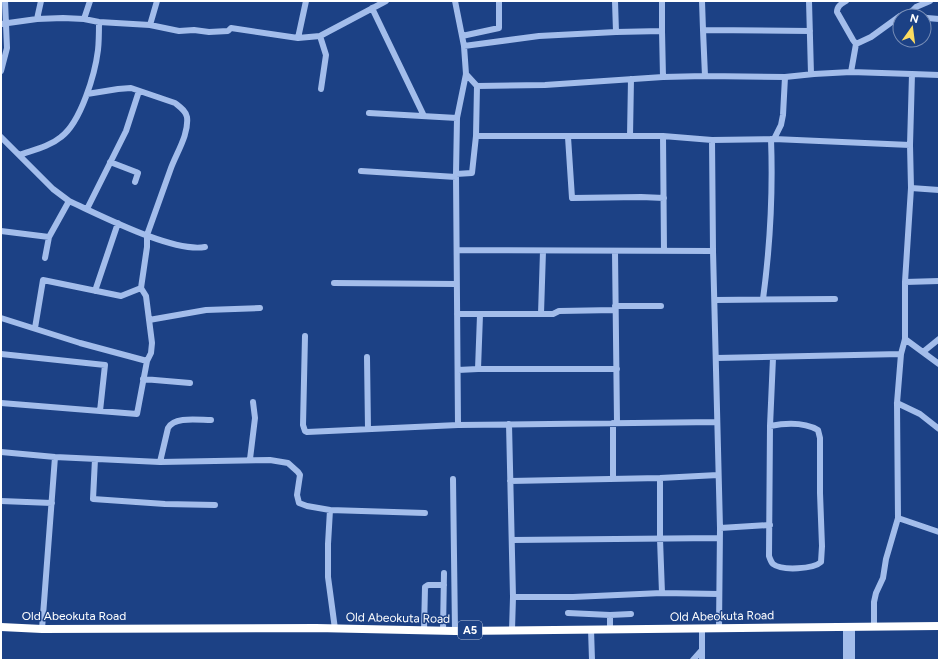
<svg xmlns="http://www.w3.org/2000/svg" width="940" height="661" viewBox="0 0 940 661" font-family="Figtree,sans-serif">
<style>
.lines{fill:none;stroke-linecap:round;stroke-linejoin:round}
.minor{stroke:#a3bdeb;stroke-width:6}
.highway{stroke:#fff;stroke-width:8}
.labels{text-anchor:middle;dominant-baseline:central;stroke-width:3;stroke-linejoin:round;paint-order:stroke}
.shield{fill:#1c4185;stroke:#bbc6da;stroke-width:1}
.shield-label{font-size:11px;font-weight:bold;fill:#fff}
.street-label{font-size:12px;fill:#fff;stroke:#1c4185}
</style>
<rect width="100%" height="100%" fill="#1c4185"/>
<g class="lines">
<path class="minor" d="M455,1L464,46L466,74L457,118L456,174L458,425
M702,1L703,30L810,31
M809,1L811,74
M846,1C841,4 837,6 837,12L853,40L856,44
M372,8L424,116
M912,11L916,7L930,1
M900,16L912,11L922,16
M924,17L927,18L939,19
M37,19L41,1
M84,19L90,1
M1,24L37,19L63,18L84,19L99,22L150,25L179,31L194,30L209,32L228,31L231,28L298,38L320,36L386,1
M150,25L157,1
M703,30L705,76
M662,31L663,77
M616,32L662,31V1
M320,36L326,55L321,89
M462,36L499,28V1
M298,38L306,1
M856,44L871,37L900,16
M464,46L539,36L616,32L615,1
M1,71L7,48L5,1
M851,72L856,44
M912,74L939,75
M631,79L630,136H663L712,140L774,139L910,145
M477,86L545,85L663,77L705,76L785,77L814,74L851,72L912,74L910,145L911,188L905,282V339L901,354L897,403L898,518L886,559L883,578L876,593L874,602V627
M369,113L457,118
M476,136H630
M663,136L664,251
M1,137L53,189L69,201L49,237L45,258
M568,137L572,198L641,197L664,198
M774,139L781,125L783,115L785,77
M712,140L713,251L720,528L719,628
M19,155C33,150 49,147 61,137C81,122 95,74 98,50C99,41 99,31 99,22
M110,162L136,172L138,173L135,182
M361,171L456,177
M456,174L472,173L476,136L477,86L466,74
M911,188L939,190
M69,201C100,215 173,253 205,247
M87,209L126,131L139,91
M1,231L49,237
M457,250L713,251
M615,252L617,422
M905,282L939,281
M334,283L456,284
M95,291L118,223
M763,299C770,247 773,192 771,139
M715,300L835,299
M615,306H661
M457,314H553L559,311L615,310
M541,314L543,251
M1,318L80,343L147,361
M149,320L206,310L260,308
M35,328L43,280L121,296L141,288
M305,336L303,425L305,431L307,432L458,425L717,422
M905,339L939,364
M923,352L939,339
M1,354L105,365L100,411
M367,357L368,429
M716,358L901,354
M478,369L480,315
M458,370L478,369H617
M143,379L190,383
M1,403L137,414L147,361L151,353L152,343L146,296L141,288L147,247V235C155,213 163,190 171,168C177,152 189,134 187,117C186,111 180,107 175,103L131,88L118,89L87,94
M897,403L920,414L939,429
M613,423V479
M509,424L513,597H573L662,593L719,594
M770,426C785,423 804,422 818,430L820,438V493L822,546L821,562C814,569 782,571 773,564C771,562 770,559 769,556L770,426L773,358
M1,452L55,457L160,462L270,460L288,463L298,472L300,475L297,495L299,503L307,506L330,510
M95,459L93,499L165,504L215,505
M250,459L255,418L253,402
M160,462L168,428C174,416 199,420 211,420
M660,478V539L662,593
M453,479L455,631
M510,481L660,478L718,475
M1,501L52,503
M898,518L939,532
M720,528L770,525
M512,540L719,538
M568,613L610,615L631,614
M610,615V629
M852,627V660
M42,629L55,457
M335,629L328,577V544L330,510L425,513
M591,629L592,660
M512,630L513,597
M424,631L425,587L428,585H444
M443,631L444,573
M693,660L701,651
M702,660V628
M846,660V627"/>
<path class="highway" d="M1,627L42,629L316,628L455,631L939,626"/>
</g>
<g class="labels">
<rect class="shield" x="458" y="621" width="24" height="18" rx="3"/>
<g class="shield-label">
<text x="470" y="630">A5</text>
</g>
<g class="street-label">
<text x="74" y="616">Old Abeokuta Road</text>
<text transform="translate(722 616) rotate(-1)">Old Abeokuta Road</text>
<text transform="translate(398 618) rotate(1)">Old Abeokuta Road</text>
</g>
</g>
<rect width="940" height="661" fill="none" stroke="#ffffff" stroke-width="4"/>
<g transform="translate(912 28) rotate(14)"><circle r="19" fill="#1c4185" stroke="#778db6"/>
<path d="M0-3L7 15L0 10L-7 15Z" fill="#fcdc60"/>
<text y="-6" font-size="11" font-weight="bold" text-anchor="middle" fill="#ffffff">N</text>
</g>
</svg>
